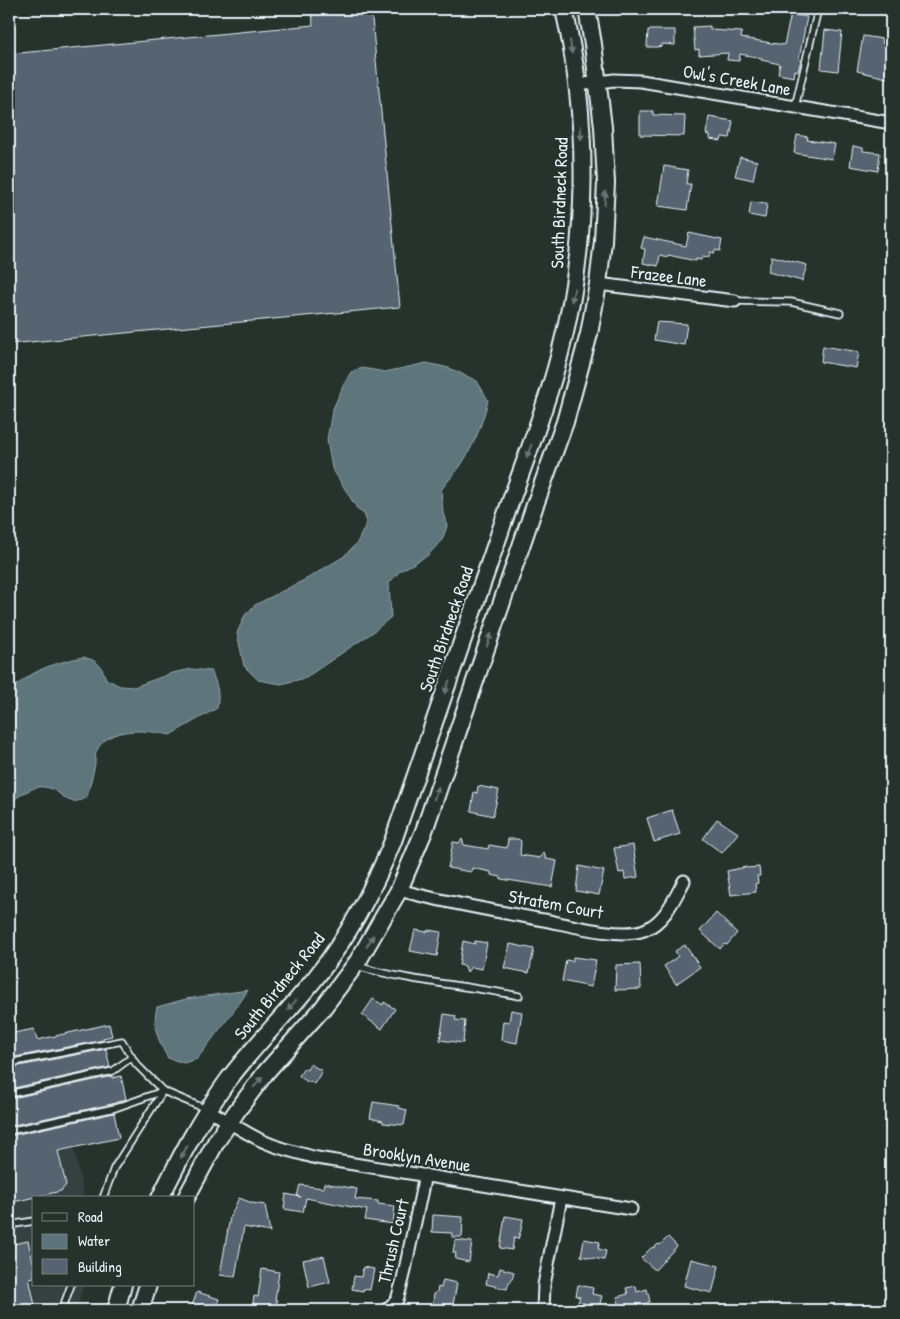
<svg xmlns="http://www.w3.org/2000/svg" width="900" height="1319" viewBox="0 0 900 1319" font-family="'Patrick Hand',sans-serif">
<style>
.built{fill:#354141}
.water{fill:#5e747c;stroke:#95a6ae}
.building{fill:#576370;stroke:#e8f1f8}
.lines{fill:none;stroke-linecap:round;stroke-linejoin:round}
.lane-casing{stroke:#e8f1f8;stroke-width:9}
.street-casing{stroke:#e8f1f8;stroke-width:15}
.secondary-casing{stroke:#e8f1f8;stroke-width:20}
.lane{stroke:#26332d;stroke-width:5.5}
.street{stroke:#26332d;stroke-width:11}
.secondary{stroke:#26332d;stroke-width:16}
.oneway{fill:#6a7674}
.labels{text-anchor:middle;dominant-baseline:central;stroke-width:4.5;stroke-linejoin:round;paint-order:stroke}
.street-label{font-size:18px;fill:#e8f1f8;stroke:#26332d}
</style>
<rect width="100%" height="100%" fill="#26332d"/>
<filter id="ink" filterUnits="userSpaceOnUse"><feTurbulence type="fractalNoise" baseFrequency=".02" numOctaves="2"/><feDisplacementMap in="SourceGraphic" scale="10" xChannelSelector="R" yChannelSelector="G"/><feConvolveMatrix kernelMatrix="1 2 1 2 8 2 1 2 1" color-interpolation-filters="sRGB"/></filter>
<g filter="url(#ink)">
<path class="built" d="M74,1148L84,1198H34V1285H84L76,1310H9V1162Z"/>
<path class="water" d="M427,363L449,368L477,381L488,400C483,422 475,443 463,462C457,472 448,480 441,490L443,513L447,526L442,540L427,556L400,571L389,583L391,617L373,632L305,678L281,684L258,680L244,666L237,633L245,615L255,605L310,577L343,557L357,543L367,522L364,514L358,510L332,468L327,440L332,411L344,384L351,372L362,368L385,372Z
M83,657C98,661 101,664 106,679L120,686L134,687L172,673L192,669L211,671C217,684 220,694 217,708L170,735C147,730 108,725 96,752C95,756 95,760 95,764C93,775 89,787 86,798C63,809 64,789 44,787C33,785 18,797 9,803V692C34,669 51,664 83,657Z
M248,990L239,1004L197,1059L184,1063L168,1058C158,1041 152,1026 157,1007L186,999Z"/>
<path class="building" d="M312,9H371L400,307L9,344V54L313,25Z
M791,14L807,17L799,59L801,60L798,71L795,70L794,77L778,74L780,64L761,60L762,58L740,54L739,61L727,60L728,53L699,55V49L695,50L693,27L710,26V30L742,32L741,38L784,45Z
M648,30H675V45L662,44V46L657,47H647Z
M825,30L842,32L838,71L821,69Z
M863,36L883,39L882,43L888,45L887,57H891V79L857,71Z
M640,111H653V115L685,116L684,136L640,135Z
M709,117L733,121L730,138L722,137L721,141L710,139V135L706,134Z
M797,135L808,137L807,140L835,144L832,159L794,153Z
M853,146L863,148V151L880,153L878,171L850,166Z
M740,157L757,161L753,180L735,176Z
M664,166L688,170L686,184H691L687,210L658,206Z
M751,202L767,204L765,218L749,215Z
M689,233L722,240L720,251L715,250L714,253L710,252L709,257L702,256L701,260L696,259V261L668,255L667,257L660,255L658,266L643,263L645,249L641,248L644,237L686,246Z
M772,256L807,265L802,281L768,272Z
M657,322L687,324L684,345L654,340Z
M823,346L859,352L856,368L821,362Z
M478,786L499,790L493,816L471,811L474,792L477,793Z
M672,810L680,834L654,842L647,818Z
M717,819L738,833L722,853L703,839Z
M462,839L464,845L488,849L489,845L507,848L508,839H518L521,841L520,855L540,858L544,853L546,859L557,861L552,887L501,879V877L491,875V872L472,868L471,872L448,868L453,842L459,843Z
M633,845L638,877L625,879L624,872L619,873L614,848Z
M579,866L604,871L599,895L576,891Z
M746,867V868L759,867L760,876H757L758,883L755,884L756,892L731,895L727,871Z
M716,913L737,933L727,945L724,944L720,949L700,931Z
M415,930L427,932L428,930L441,932L437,956L410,951Z
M463,941L475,944V941L487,943L482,969L471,967L467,972L465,966L459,965Z
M510,944L534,949L529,973L504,968Z
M685,945L700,967L676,984L664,966L673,960L678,956L675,951Z
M573,957L596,960L591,987L562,981L566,960L573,961Z
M640,964L641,989L615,990L616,965Z
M373,999L383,1005L384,1002L395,1009L382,1029L362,1015Z
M511,1010L522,1012L517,1043L501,1040L503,1021L509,1022Z
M444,1014L456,1016L455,1020L465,1021L463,1043L440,1040Z
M109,1024L112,1036L103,1038L104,1040L9,1058V1034L34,1029L37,1040Z
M106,1049L110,1067L9,1089V1068Z
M310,1064L322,1071L314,1084L310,1081L309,1083L299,1076L304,1068L307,1070Z
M112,1076V1078L121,1076L126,1099L112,1104L9,1126V1099Z
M373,1102L399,1106V1108L407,1110L404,1125L383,1123V1121L370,1118Z
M114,1113L119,1138L58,1151L66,1185L61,1191L9,1203V1136Z
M324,1183L357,1189L355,1199L378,1201V1204L395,1206L393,1224L365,1220L367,1210L306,1198L303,1212L284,1209L286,1194L301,1197L297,1196L300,1185L323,1188Z
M239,1198L252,1203L265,1205L270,1232L244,1227L235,1277L220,1275L230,1217Z
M433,1215L463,1217L462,1237H452V1233L432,1232Z
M505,1216L523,1219L521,1230L518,1239L514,1238L512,1250L500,1248Z
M668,1237L677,1246L655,1270L641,1258L651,1248L655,1247L658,1244L660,1245Z
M584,1239L600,1242L598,1249L606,1251L604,1260L581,1256Z
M455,1240L472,1242L469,1262L455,1259L456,1253H453Z
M28,1241L34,1266V1277L29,1278L36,1310H9V1245Z
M324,1256L330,1282L309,1287L303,1260Z
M691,1259L719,1266L712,1293L684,1286Z
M363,1267L374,1269L370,1290L363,1289V1291L352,1289L354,1276L361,1277Z
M500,1268L514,1272L511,1282H509L507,1289L486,1284L488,1273L498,1275Z
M262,1269L279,1272L275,1300H277L276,1310H252L254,1296L258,1297Z
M443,1280L457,1283L452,1310L432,1309L434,1294L437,1292L438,1287L441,1288Z
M578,1285L593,1288L592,1294L602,1296L599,1307L578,1302L580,1297L576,1296Z
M636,1286L637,1292L647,1289L650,1302L644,1304V1306L640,1307V1308L621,1310L617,1297L628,1294L626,1288Z
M197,1292L219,1299L216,1310H193L194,1307L192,1306Z"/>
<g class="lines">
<defs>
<path id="lane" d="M795,107L818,9
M735,301L791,302L840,313
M357,966C410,982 465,985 519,996
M9,1063L122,1041L136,1064L163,1091L115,1108L9,1131
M9,1094L113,1071L132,1057
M103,1198L114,1168L163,1091L206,1109
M9,1225L34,1221
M62,1310L71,1285"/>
<path id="street" d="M577,85L614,80L641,81L891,123
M598,284L735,301
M399,890C446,903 495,911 544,920C570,925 621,939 644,930C665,922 674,899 684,881
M208,1110C223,1118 236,1127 251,1135C271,1147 295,1152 317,1158L631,1209
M386,1310L397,1300L403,1279L425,1175
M543,1310L544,1285L561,1198"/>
<path id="secondary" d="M160,1198C180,1158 200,1119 226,1083C254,1045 288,1013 317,976C350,934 373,890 393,841C429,740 464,639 498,538C518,477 543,419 559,357C589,244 590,123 564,9
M186,1198L216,1142L236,1112L266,1072L322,1009L358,961L399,890L424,831L535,505L565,422L589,334L598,284L603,241L606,183L603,127L593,44L587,9
M116,1310L123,1285
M140,1310L148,1285"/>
</defs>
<use href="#lane" class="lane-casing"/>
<use href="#street" class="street-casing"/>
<use href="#secondary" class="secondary-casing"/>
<use href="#lane" class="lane"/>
<use href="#street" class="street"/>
<use href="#secondary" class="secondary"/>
</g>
<defs><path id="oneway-solid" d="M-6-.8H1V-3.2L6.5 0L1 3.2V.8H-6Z" transform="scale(1.25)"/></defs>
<g class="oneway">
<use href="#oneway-solid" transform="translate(571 47) rotate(82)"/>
<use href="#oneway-solid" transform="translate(581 133) rotate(87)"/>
<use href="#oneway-solid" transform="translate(605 198) rotate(-87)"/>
<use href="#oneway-solid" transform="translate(573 295) rotate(102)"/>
<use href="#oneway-solid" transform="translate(529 451) rotate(111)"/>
<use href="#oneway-solid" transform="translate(489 640) rotate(-71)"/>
<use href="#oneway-solid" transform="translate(447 687) rotate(109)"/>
<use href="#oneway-solid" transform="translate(436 793) rotate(-72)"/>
<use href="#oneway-solid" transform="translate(370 941) rotate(-59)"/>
<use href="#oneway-solid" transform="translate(292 1005) rotate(131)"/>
<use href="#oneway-solid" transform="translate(258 1082) rotate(-51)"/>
<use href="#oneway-solid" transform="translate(184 1152) rotate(119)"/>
</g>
</g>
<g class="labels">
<g class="street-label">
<text transform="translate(737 80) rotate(10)">Owl's Creek Lane</text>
<text transform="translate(559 203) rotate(-88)">South Birdneck Road</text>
<text transform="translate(669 276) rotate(7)">Frazee Lane</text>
<text transform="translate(446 629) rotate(-71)">South Birdneck Road</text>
<text transform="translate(556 904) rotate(10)">Stratem Court</text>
<text transform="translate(279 986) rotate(-51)">South Birdneck Road</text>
<text transform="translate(417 1157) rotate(9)">Brooklyn Avenue</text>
<text transform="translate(393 1241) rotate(-77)">Thrush Court</text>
</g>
</g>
<rect width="900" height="1319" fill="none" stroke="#26332d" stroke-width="30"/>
<rect x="15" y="15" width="870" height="1289" fill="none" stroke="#e8f1f8" stroke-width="2" filter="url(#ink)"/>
<rect x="32" y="1196" width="162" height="90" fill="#26332d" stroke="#747f7e"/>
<rect x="42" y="1213" width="25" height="8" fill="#26332d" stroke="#747f7e"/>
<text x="78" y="1222" font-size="15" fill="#e8f1f8">Road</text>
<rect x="42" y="1234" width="25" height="15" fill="#5e747c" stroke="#747f7e"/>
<text x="78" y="1246" font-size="15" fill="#e8f1f8">Water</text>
<rect x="42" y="1259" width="25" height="15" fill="#576370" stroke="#747f7e"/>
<text x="78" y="1272" font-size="15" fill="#e8f1f8">Building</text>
</svg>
